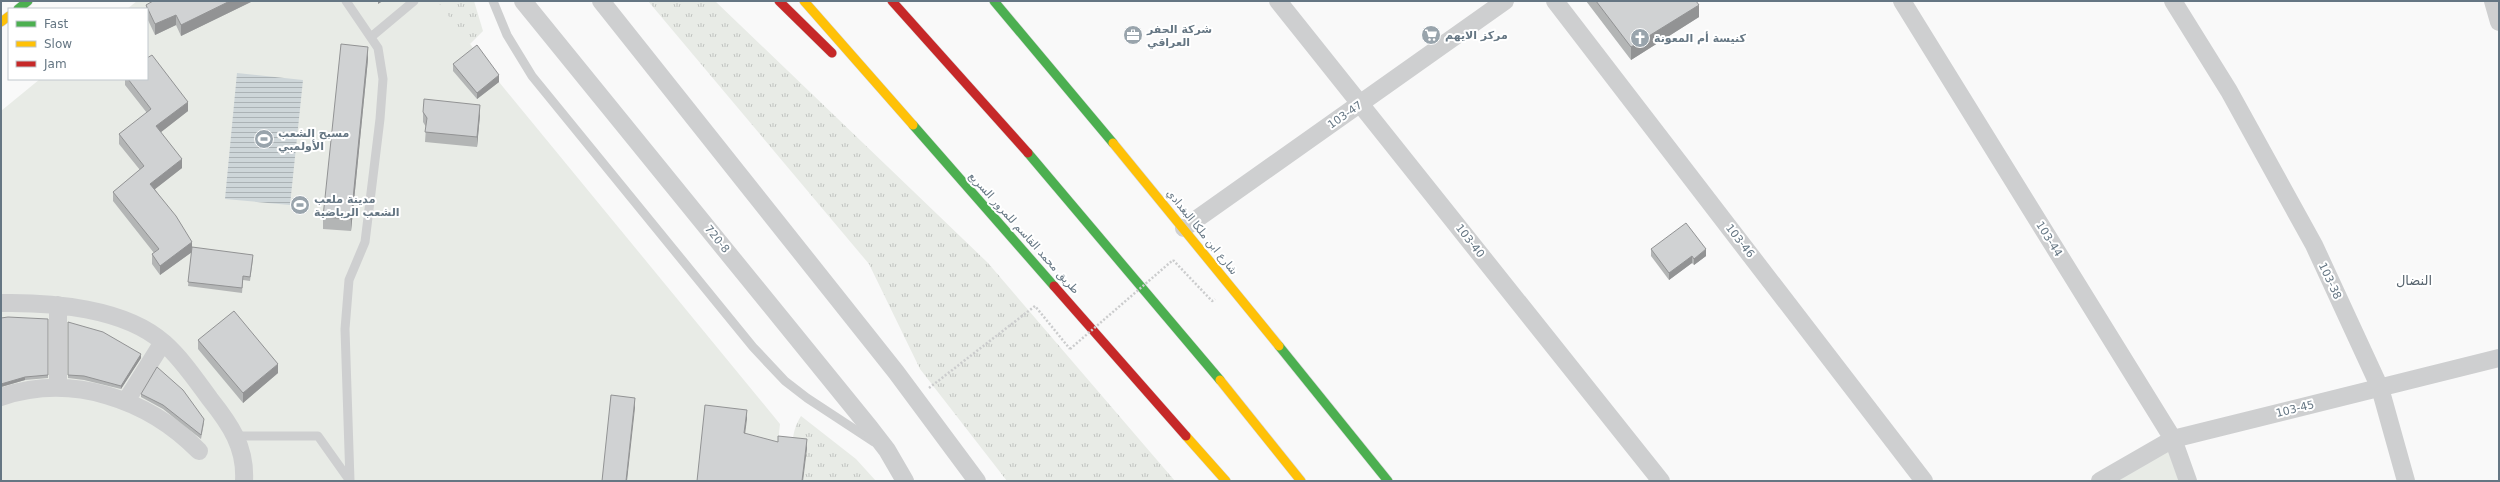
<svg xmlns="http://www.w3.org/2000/svg" width="2500" height="482" viewBox="0 0 2500 482" font-family="'DejaVu Sans',Vazirmatn,sans-serif">
<style>
.grass{fill:url(#grass-tufts)}
.park{fill:#e8ebe6}
.water{fill:url(#water-rules)}
.lines{fill:none;stroke-linecap:round;stroke-linejoin:round}
.fast-casing{stroke:#d5d6d7;stroke-width:10}
.slow-casing{stroke:#d5d6d7;stroke-width:10}
.jam-casing{stroke:#d5d6d7;stroke-width:10}
.path{stroke:#cbcccd;stroke-width:2.5;stroke-dasharray:2 2;stroke-linecap:butt}
.lane{stroke:#cecfd0;stroke-width:9}
.street{stroke:#cecfd0;stroke-width:18}
.fast{stroke:#4caf50;stroke-width:9}
.slow{stroke:#ffc107;stroke-width:9}
.jam{stroke:#c62828;stroke-width:9}
.path-bridge{stroke:#cbcccd;stroke-width:2.5;stroke-dasharray:2 2;stroke-linecap:butt}
.wall{fill:#b3b5b5}
.shaded-wall{fill:#929394}
.building{fill:#d0d2d3;stroke:#929394}
.labels{text-anchor:middle;dominant-baseline:central;stroke-width:4;stroke-linejoin:round;paint-order:stroke}
.poi-label{font-size:11px;font-weight:bold;fill:#657683;stroke:#fff;text-anchor:start}
.street-label{font-size:11px;fill:#657683;stroke:#fff}
.quarter-label{font-size:13px;fill:#57646e;stroke:#fff}
</style>
<defs>
<pattern id="grass-tufts" width="24" height="20" patternUnits="userSpaceOnUse"><rect width="24" height="20" fill="#e8ebe6"/><path d="M3 7l-1-3M5 7V3M7 7l1-3M15 17l-1-3M17 17v-4M19 17l1-3" fill="none" stroke="#c0c3c0"/></pattern>
<pattern id="water-rules" width="6" height="5" patternUnits="userSpaceOnUse"><rect width="6" height="5" fill="#ced6d9"/><path d="M0 2.5h6" fill="none" stroke="#abb2b5"/></pattern>
</defs>
<rect width="100%" height="100%" fill="#f9f9f9"/>
<path class="grass" d="M429,1H474L483,31L470,44L477,52Z
M648,1H715L988,263L1175,481H1007L920,369L869,264Z
M801,416L856,459L876,481H803C795,456 786,441 801,416Z"/>
<path class="park" d="M137,1H437L499,82L780,424L774,481H1V111L40,79H147V9H127Z
M2173,439L2188,481H2100Z"/>
<path class="water" d="M237,73L303,80L290,205L225,199Z"/>
<g class="lines">
<defs>
<path id="fast" d="M994,1L1113,143
M18,9L28,1
M913,125L1054,286
M1028,153L1220,380
M1279,346L1388,481"/>
<path id="slow" d="M804,1L913,125
M1,22L9,16
M1113,143L1279,346
M1220,380L1301,481
M1186,436L1226,481"/>
<path id="jam" d="M779,1L832,53
M892,1L1028,153
M1054,286L1186,436"/>
</defs>
<use href="#fast" class="fast-casing"/>
<use href="#slow" class="slow-casing"/>
<use href="#jam" class="jam-casing"/>
<path class="path" d="M1173,260L1212,301L1215,299
M929,388L1035,306L1070,349"/>
<path class="lane" d="M346,1L378,48L383,79L380,119L365,242L349,280L345,329L350,481
M493,1L507,35L532,76L753,347L785,381L807,398L874,442
M371,37L414,1
M236,436H318L350,481"/>
<path class="street" d="M523,1L870,428L887,450L905,481
M601,1L896,372L977,481
M1278,1L1661,481
M1555,1L1924,481
M1902,1L2173,439L2188,481
M2173,1L2229,91L2314,245L2380,388L2406,481
M2493,1L2499,22
M1184,228L1505,1
M1,303C51,302 125,308 164,343C182,359 196,380 210,399C230,424 246,447 244,481
M58,388V305
M1,397C72,373 148,399 199,451
M126,401L163,342
M2100,481L2173,439L2499,358"/>
<use href="#fast" class="fast"/>
<use href="#slow" class="slow"/>
<use href="#jam" class="jam"/>
<path class="path-bridge" d="M1070,349L1173,260"/>
</g>
<path class="wall" d="M253,1L181,36L176,25L155,35L147,18V9H146V5Z
M1586,1H1696L1699,17L1631,60Z
M368,59L351,231L323,229V217Z
M453,64L499,82L477,99L453,71Z
M125,79H147L188,111L161,132L182,168L155,189L192,247L253,259L250,281L243,280L242,293L188,286L192,252L160,275L152,264V254L154,253L113,201V192L140,170L119,144V134L147,113L125,85Z
M423,112L480,115L477,147L425,142L426,127L423,122Z
M1651,249L1706,256L1694,265L1692,263L1669,280L1651,256Z
M48,319V378L25,380L1,387Z
M68,322L141,358L121,389L84,380L68,378Z
M198,340L278,373L243,403L198,349Z
M141,394L204,423L201,439L163,409L141,397Z"/>
<path class="shaded-wall" d="M230,1H253L181,36V25Z
M378,1H383L378,4Z
M1699,5V17L1631,60V47Z
M176,15V25L155,35V24Z
M368,47V59L351,231V219Z
M499,75V82L477,99V93Z
M188,102V111L156,136V126Z
M480,105V115L477,147V137Z
M182,159V168L150,193V184Z
M192,242V252L160,275V266Z
M1706,249V256L1694,265V259Z
M1692,256V263L1669,280V273Z
M141,354V358L121,389V386Z
M278,364V373L243,403V393Z
M25,377V380L1,387V384Z
M635,398V408L627,481H626Z
M747,410V419L744,442V433Z
M807,439V449L803,481H802Z"/>
<path class="building" d="M153,1H230L181,25L176,15L155,24L146,5Z
M1596,1H1696L1699,5L1631,47Z
M341,44L368,47L351,219L323,217Z
M477,45L499,75L477,93L453,64Z
M152,55L188,102L156,126L182,159L150,184L176,216L192,242L160,266L152,254L159,249L113,192L144,166L119,134L151,109L128,79H147V58Z
M424,99L480,105L477,137L425,132L427,118L423,112Z
M1686,223L1706,249L1694,259L1692,256L1669,273L1651,249Z
M192,247L253,255L250,277L243,276L242,288L188,282Z
M234,311L278,364L243,393L198,340Z
M8,317L48,319V375L25,377L1,384V318Z
M68,322L103,332L141,354L121,386L84,376L68,375Z
M157,367L183,390L204,419L201,435L163,405L141,394Z
M611,395L635,398L626,481H602Z
M705,405L747,410L744,433L778,442V436L807,439L802,481H697Z"/>
<defs>
<symbol id="office-disc" viewBox="-11 -11 22 22"><circle r="9.5" fill="#99a4ac" stroke="#fff"/><path d="M-6-3h4V-5.5h4V-3h4V5H-6ZM-1-4.5V-3h2v-1.5ZM-6 0V1H6V0Z" fill="#fff"/></symbol>
<symbol id="supermarket-disc" viewBox="-11 -11 22 22"><circle r="9.5" fill="#99a4ac" stroke="#fff"/><path d="M-6-5.5h2.5l.6 2H6L4.5 2H-2.5L-4.4-4H-6ZM-1.5 3.2a1.3 1.3 0 1 0 .1 0ZM3 3.2a1.3 1.3 0 1 0 .1 0Z" fill="#fff"/></symbol>
<symbol id="church-disc" viewBox="-11 -11 22 22"><circle r="9.5" fill="#99a4ac" stroke="#fff"/><path d="M-1.2-6h2.4v3.5h3.3v2.4h-3.3V6h-2.4V-.1h-3.3v-2.4h3.3Z" fill="#fff"/></symbol>
<symbol id="stadium-disc" viewBox="-11 -11 22 22"><circle r="9.5" fill="#99a4ac" stroke="#fff"/><path d="M0-5a6.5 5 0 1 0 0 10a6.5 5 0 1 0 0-10ZM-3.5-1.8h7v3.6h-7Z" fill="#fff"/></symbol>
</defs>
<g fill-rule="evenodd">
<use href="#office-disc" x="1122" y="24" width="22" height="22"/>
<use href="#supermarket-disc" x="1420" y="24" width="22" height="22"/>
<use href="#church-disc" x="1629" y="27" width="22" height="22"/>
<use href="#stadium-disc" x="253" y="128" width="22" height="22"/>
<use href="#stadium-disc" x="289" y="194" width="22" height="22"/>
</g>
<g class="labels">
<g class="poi-label">
<text x="1147" y="29">شركة الحفر<tspan x="1147" dy="13">العراقي</tspan></text>
<text x="1445" y="35">مركز الايهم</text>
<text x="1654" y="38">كنيسة أم المعونة</text>
<text x="278" y="133">مسبح الشعب<tspan x="278" dy="13">الأولمبي</tspan></text>
<text x="314" y="199">مدينة ملعب<tspan x="314" dy="13">الشعب الرياضية</tspan></text>
</g>
<g class="street-label">
<text transform="translate(1345 115) rotate(-35)">103-47</text>
<text transform="translate(1202 232) rotate(51)">شارع ابن ملكا البغدادي</text>
<text transform="translate(1024 233) rotate(48)">طريق محمد القاسم للمرور السريع</text>
<text transform="translate(717 239) rotate(51)">720-8</text>
<text transform="translate(2049 239) rotate(58)">103-44</text>
<text transform="translate(1470 241) rotate(52)">103-40</text>
<text transform="translate(1740 241) rotate(52)">103-46</text>
<text transform="translate(2330 281) rotate(65)">103-38</text>
<text transform="translate(2295 409) rotate(-14)">103-45</text>
</g>
<g class="quarter-label">
<text x="2414" y="280">النضال</text>
</g>
</g>
<rect width="2500" height="482" fill="none" stroke="#657683" stroke-width="4"/>
<rect x="8" y="8" width="140" height="72" fill="#ffffff" stroke="#c1c8cd"/>
<rect x="16" y="21" width="20" height="6" fill="#4caf50" stroke="#c1c8cd"/>
<text x="44" y="28" font-size="12" fill="#657683">Fast</text>
<rect x="16" y="41" width="20" height="6" fill="#ffc107" stroke="#c1c8cd"/>
<text x="44" y="48" font-size="12" fill="#657683">Slow</text>
<rect x="16" y="61" width="20" height="6" fill="#c62828" stroke="#c1c8cd"/>
<text x="44" y="68" font-size="12" fill="#657683">Jam</text>
</svg>
